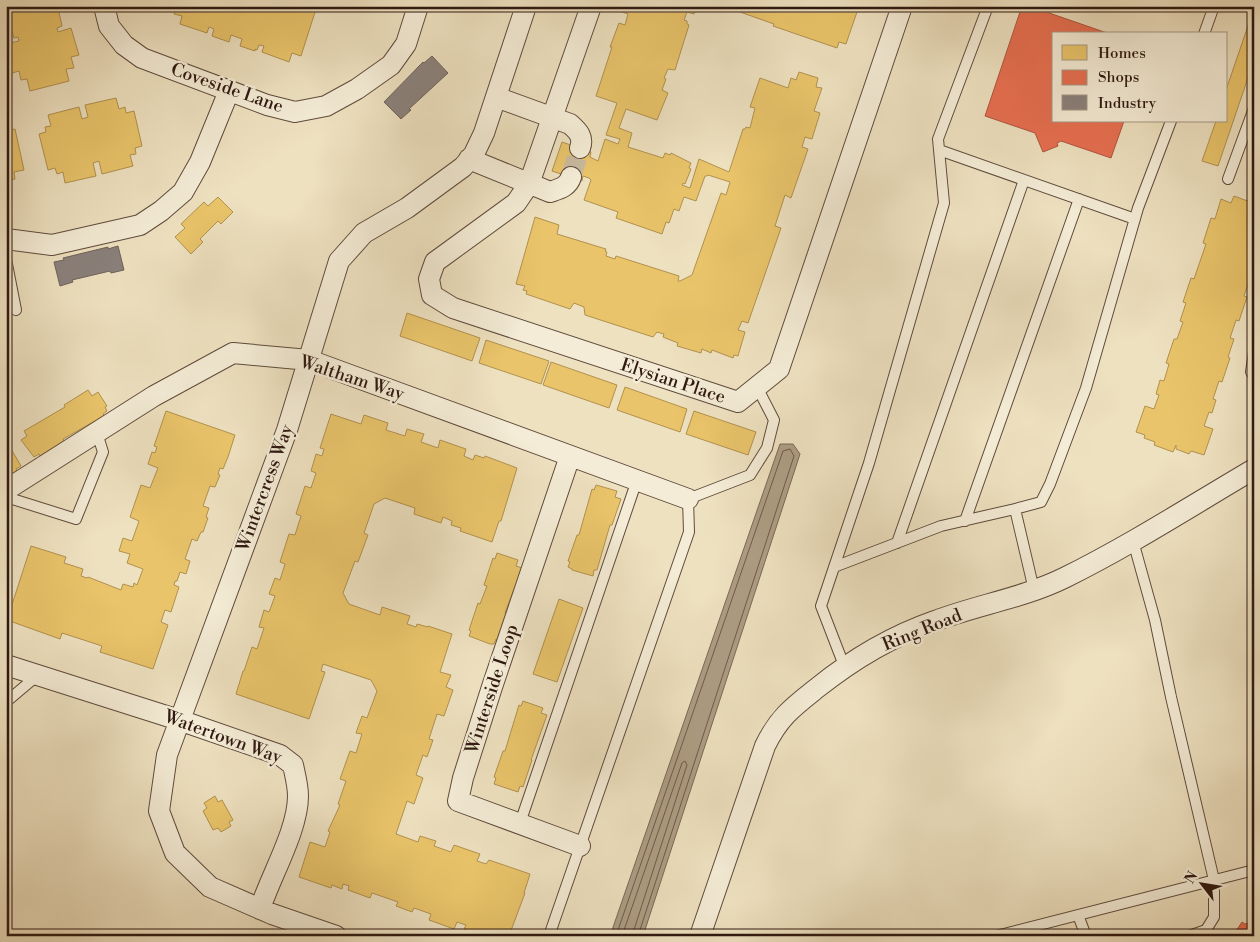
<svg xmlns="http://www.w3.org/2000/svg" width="1260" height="942" viewBox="0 0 1260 942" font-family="'Libre Bodoni',serif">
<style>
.water{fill:#ad9d84;stroke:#7b6856}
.homes{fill:#e9c46a;stroke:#b1914f}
.shops{fill:#e76f51;stroke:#b0553e}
.industry{fill:#8a817c;stroke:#6f625c}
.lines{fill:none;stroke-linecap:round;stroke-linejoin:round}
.shore{stroke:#6e5b4a;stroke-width:1}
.minor-tunnel{stroke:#c8b99d;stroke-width:20;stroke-dasharray:20 10;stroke-linecap:butt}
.service-casing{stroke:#5f4b3d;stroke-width:12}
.minor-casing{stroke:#5f4b3d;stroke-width:22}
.service{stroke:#f4ecd6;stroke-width:10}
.minor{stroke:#f4ecd6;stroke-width:20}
.labels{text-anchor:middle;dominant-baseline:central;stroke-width:5;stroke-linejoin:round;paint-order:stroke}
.street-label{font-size:18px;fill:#2f1911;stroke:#f4ecd6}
</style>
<rect width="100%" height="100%" fill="#eee1c0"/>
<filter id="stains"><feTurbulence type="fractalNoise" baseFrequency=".004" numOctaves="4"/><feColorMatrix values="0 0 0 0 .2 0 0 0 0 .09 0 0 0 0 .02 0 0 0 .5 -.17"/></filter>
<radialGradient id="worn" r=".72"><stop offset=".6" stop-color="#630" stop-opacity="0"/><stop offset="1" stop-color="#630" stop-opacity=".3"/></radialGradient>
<path class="water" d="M780,444H793L800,454L643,936H610Z"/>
<path class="homes" d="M10,6H59L58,8L62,26L57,28L58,32L71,28L79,55L71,57L74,68L66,69L69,81L30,91L27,79L21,80L19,71L9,74L6,63V44L19,41L18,37L14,38L11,27H9L6,13L11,12Z
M176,6H308L307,9L315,12L301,56L292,53L289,62L262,52L264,46L259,45L257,50L255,49V51L240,46L242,39L231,35L229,42L212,36L214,29L209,27L207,33L180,24L182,16L174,14Z
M624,6H697L694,14L687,12L684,20L687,21V24L689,25L675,70L668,69L664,78L666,79L662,90L668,93L657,120L626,109L619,128L632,133L628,147L663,158L665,153L670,155L671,153L691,163L689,168L691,169L685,184L683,183L682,185L690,188L699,159L729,172L743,129H745L746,127L750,128L755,108L750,107L760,78L788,88L791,78L796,80L799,72L818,78L816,87L822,88L814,111L820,113L812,139L805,137L802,147L808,149L791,198L785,195L775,226L781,228L748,323L742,321L738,330L745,332L738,356L734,355L733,358L712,350L711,353L702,349L701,353L677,346L678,343L663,337L664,334L657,332L653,337L585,315L584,307L574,303L570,309L526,294L527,291L523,290L525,286L516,284L535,217L559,225L557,234L606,249L605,251L607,252L606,256L615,259L616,256L679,276L678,281H680L692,275L721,193L726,195L730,182L708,175L707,176H705L696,201L684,197L679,211L674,209L669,223L666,222L662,234L616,218L618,212L584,200L591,180L589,178L583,176L582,181L552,171L562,142L591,152L590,157L598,161L605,139L618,144L620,139L606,135L617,103L596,96L612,47H610L619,23L625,25L628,14L622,12Z
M723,6H859L846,44L839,42L837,48L773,26L774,24Z
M1250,20L1254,21V60L1218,166L1202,161L1216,121H1226V90Z
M116,98L119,109L125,107L126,113L134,111L142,146L135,148L136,154L130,155L133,166L102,174L99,161L93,163L96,176L65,183L63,172L57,174L55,168L48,170L39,134L46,132L45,127L51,126L48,115L79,107L82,119L88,117L85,105Z
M15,129L24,170L14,172L15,179L6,181V131Z
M1234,196L1253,203L1248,218L1254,221V282L1249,281L1244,296L1247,297L1239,321L1236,320L1230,338L1234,339L1228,357L1230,358L1222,382L1219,381L1213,399L1216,400L1212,413L1209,412L1204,426L1213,429L1204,455L1191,451L1189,454L1176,449V445L1173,452L1154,445L1155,442L1144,438L1145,435L1136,432L1145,406L1154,409L1159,395L1156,394L1160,380L1164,381L1169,364L1166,363L1174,339H1177L1183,322L1180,321L1186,303L1183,302L1191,278L1194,279L1206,244L1203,243L1211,218L1215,219L1221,199L1231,203Z
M218,197L233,212L221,224L218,221L200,239L203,242L191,254L175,237L185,228L181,224L204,202L208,206Z
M407,313L480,338L472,361L400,336Z
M486,340L549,361L541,384L479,363Z
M551,362L617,385L609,408L543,385Z
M625,387L687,409L680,432L617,410Z
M88,390L92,396L98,392L107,406L105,407L107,411L103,414L104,416L63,439L64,441L40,456L39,454L34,457L21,440L27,436L24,431L65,407L64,405Z
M166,411L235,435L228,457L223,469L220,468L218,474L220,475L215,487L210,486L203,506L209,508L206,517L208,518L203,532H201L197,541L192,539L185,559L190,561L186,574L180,572L177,581H175L174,585L179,587L171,612L165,610L161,622L168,625L153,669L100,652L102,646L96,644L62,633L60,639L7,620L31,546L66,557L64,563L83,569L81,576L87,578L88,577L121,590L123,584L133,587L134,583L137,585L143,569L127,563L130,554L119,551L123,538L132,541L139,521L130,517L141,485L150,488L158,468L148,464L152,452L155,453L157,447L154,446Z
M694,411L756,432L748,455L686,434Z
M331,414L361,424L364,415L388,423L386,430L405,436L407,429L424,434L421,442L438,448L440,440L466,449L464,456L473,460L475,455L484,458L485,456L517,468L501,521H499L492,542L460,531L461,528L451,525L452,521L443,517L441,523L414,514L415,508L385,498L374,504L364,533L368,535L358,562L355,561L343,593L349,604L380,615L382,607L410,616L407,624L416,627L417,624L428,627V626L452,634L440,672L451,675L446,687L453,690L444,716L437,714L429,739L433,740L427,757L423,755L416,775L423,778L414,804L407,801L396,834L418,842L420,836L436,841L434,846L451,852L454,845L480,854L477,861L486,864L489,860L530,874L524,893H525L509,936H475V933L464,929L466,925L457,922L454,929L429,920L431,914L414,908L412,912L396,906L398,902L372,893L370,898L348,890L349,886L343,884L342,889L332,885L331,888L299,877L310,842L325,847L330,832L328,831L340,805L338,804L346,781L340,779L350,751L356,753L362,734L356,733L362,716L367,718L377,691L371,680L323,664L321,671L325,672L309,719L236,694L243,671H244L252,647L257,649L264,628L259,627L264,610L269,612L275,596L269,594L275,578L280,580L285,564L280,562L289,534L295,535L301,516L296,514L305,486L311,488L316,473L311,471L316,454L322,456L324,449L320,448Z
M10,447L21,466L16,469L17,471L6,478V450Z
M596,485L617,491L615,497L621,499L612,525H610L597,570H594L593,576L572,570V569L568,567L570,562L568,561L577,535H579L592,489L594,490Z
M497,553L518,560L516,566L522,568L505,613H507L497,640L496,639L494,644H490L469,636L471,631L469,630L478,603L480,604L487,586L484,585L493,558L495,559Z
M559,599L583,608L557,682L533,674Z
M523,701L543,708L541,713L547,715L531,760H532L523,787L520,786L518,792L494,784L496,778L494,777L503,751H505L519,705L521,706Z
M215,796L218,802L222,800L233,820L229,822L231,826L221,832L218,828L213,830L203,811L207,808L204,803Z"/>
<path class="shops" d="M1022,6H1029L1110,34H1054V121H1124L1111,158L1061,141L1057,143L1058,146L1043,152L1035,133L985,116Z
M1242,922L1245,924L1254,922V936H1241L1236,931Z"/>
<path class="industry" d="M432,56L448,73L409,109L411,110L401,119L384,102L423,62L424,63Z
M118,246L124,270L111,273L110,271L72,280L73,282L60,286L54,262L64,260L63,258L108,247V249Z"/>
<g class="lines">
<path class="shore" d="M616,936L783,451L790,449L794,456L638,936
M622,936L682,763L685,761L687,765L632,936"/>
<path class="minor-tunnel" d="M571,177L580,148"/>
<defs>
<path id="service" d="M1204,34L1214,6
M939,150L1135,219
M1228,179L1254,108
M6,259L16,310
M1254,352L1251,372L1254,376
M6,497L76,519L103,452L97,433
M965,521L1079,199
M1133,541L1155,620L1171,697L1214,880V917L1206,930L1189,936
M897,543L1024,180
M834,567L941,526L1015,509
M1034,590L1015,509L1041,502L1050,484L1086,388L1138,208L1171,121
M845,668L821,606L869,463L944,203L938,139L988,6
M6,702L38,675
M520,823L637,480
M1078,915L1086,936
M549,936L689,532L688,499L750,475L767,448L774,420L757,387
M996,936L1254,870"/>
<path id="minor" d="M104,6L109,26L124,45L142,58L267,105L295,112L326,106L357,89L391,65L406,44L418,6
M591,6L529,184L516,203L435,262L429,279L432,295L453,308L738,402L779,369L902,6
M496,97L570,124C578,131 584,137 580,148
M469,159L550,192C559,189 568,187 571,177
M6,239L52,245L140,225L161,211L183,192L200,162L229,91
M570,456L492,687L463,778L458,801L580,846
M6,490L154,396L233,353L309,360L688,499
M6,665L179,720L280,755L293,765C295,775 298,785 298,796C298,830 271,875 260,909
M336,936L272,914L210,887L175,853L159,811L167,755L287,430L339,261L364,233L407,208L463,167L474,154L484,133L526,6
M700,936L765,746C779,717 793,707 817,688C852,660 892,636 935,621C977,605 1023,598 1064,578C1129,546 1191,506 1254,469"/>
</defs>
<use href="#service" class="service-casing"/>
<use href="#minor" class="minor-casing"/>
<use href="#service" class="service"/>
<use href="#minor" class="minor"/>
</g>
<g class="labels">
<g class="street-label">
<text transform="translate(227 88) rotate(19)">Coveside Lane</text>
<text transform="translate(352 378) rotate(18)">Waltham Way</text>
<text transform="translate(673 381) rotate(18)">Elysian Place</text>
<text transform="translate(265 488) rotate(-70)">Wintercress Way</text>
<text transform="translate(922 630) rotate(-22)">Ring Road</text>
<text transform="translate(492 689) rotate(-72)">Winterside Loop</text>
<text transform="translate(223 737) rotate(20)">Watertown Way</text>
</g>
</g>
<rect width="1260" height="942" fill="none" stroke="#eee1c0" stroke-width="25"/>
<rect x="8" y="8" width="1245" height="927" fill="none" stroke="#2f1911" stroke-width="2.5"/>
<rect x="12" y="12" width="1235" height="917" fill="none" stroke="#2f1911"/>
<rect x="1052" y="32" width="175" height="90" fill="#f4ecd6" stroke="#a59887"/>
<rect x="1062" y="45" width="25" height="15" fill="#e9c46a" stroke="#a59887"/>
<text x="1098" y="58" font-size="15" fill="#2f1911">Homes</text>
<rect x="1062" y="70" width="25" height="15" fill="#e76f51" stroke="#a59887"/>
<text x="1098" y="82" font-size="15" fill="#2f1911">Shops</text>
<rect x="1062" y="95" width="25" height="15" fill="#8a817c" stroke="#a59887"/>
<text x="1098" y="108" font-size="15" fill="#2f1911">Industry</text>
<g transform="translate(1202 884) rotate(301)" stroke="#f4ecd6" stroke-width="4" paint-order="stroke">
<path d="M0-4L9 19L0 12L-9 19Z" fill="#2f1911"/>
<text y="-8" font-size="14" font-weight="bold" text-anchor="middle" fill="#2f1911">N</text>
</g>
<rect width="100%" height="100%" filter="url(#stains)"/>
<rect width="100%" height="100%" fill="url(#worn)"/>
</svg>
